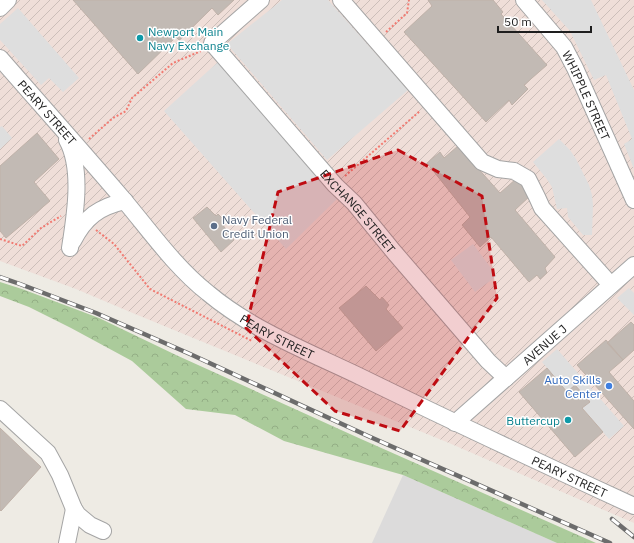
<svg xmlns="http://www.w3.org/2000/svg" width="634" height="543" viewBox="0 0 634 543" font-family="'IBM Plex Sans',sans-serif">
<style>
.residential{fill:#dcdbdb}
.military{fill:url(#military-furrows)}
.forest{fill:url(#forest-crowns)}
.parking{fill:#dedede}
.building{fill:#c2bab4;stroke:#bfb1a8}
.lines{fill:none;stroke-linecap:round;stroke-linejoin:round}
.minor-casing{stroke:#a5a5a5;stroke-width:18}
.path{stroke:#f17b72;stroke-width:2;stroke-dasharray:2 2;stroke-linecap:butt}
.minor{stroke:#fff;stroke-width:16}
.rail-casing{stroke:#6c6c6c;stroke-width:4.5}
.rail{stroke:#fff;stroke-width:3;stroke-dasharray:9;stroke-linecap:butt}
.marked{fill:#bf0c12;fill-opacity:0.2;stroke:#bf0c12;stroke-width:3;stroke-dasharray:8 5;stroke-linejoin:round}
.culture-dot{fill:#0f9aa8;stroke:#fff;stroke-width:1.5}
.service-dot{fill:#5c6f8a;stroke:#fff;stroke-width:1.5}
.shop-dot{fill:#3f7fe0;stroke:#fff;stroke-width:1.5}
.labels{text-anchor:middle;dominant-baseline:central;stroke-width:3;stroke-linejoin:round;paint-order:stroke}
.culture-label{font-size:12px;fill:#0d838f;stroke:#fff;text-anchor:start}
.street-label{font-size:12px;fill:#1e1e1e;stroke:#fff}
.service-label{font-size:12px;fill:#4e5e75;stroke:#fff;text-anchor:start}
.shop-label{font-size:12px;fill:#366cbe;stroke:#fff;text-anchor:end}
</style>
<defs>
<pattern id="military-furrows" width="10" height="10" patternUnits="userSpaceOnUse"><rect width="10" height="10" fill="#efded8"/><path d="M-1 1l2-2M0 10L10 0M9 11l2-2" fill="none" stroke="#ccbeb9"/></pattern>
<pattern id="forest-crowns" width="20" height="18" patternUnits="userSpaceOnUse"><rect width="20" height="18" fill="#abcb9b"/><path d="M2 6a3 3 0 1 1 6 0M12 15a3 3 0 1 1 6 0" fill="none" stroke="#93ae85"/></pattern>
</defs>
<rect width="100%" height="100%" fill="#eeebe4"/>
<path class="residential" d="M403,475L557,543H372Z"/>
<path class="military" d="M0,0H634V523L449,443L135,314L76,289L0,261Z"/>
<path class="forest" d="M0,282L22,289L99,318L176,355L361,439L596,543H557L403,475L284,441L235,415L186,409L132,361L71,328L29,307L0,296Z"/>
<path class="parking" d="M282,0H328L408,90L327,160L227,44Z
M542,0H591L634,90V169L624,144L632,139L606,75L594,80L570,31Z
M18,8L79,78L63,92L49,78L41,85L0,40V24Z
M218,62L337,199L286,249L164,111Z
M2,126L12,138L0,149V127Z
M559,139L570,150L576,159L589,185L592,195L593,205L592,235H583L568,217L567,208L557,209L552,187L546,178L533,162Z
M473,244L497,276L475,292L451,260Z
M629,288L634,293V315L617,298Z
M557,349L624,426L609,439L582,408L590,401L575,385L567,392L542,362Z"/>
<path class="building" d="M73,0H234L218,15L212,8L179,40L176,37L138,74Z
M428,0H493L503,12L501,14L547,65L524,85L528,89L512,105L509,100L486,122L404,32L432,6Z
M37,133L59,159L34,182L50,201L6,238L0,231V166Z
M458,146L500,193L516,179L531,195L515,210L555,257L545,268L547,273L540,279L537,275L529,282L491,237L480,247L462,225L470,217L427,163L440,152L444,158Z
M207,207L216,216L218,214L225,221L222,224L234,240L221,252L193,218Z
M366,286L380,300L382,297L389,305L386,309L403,328L376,351L339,308Z
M631,322L634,325V350L623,360L607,343Z
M606,340L623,360L609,372L634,401V429L577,365Z
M547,368L567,392L575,385L590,402L582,408L603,432L575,457L519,392Z
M0,428L41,467L1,511L0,510Z"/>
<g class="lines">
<defs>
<g id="minor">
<path id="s1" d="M261,0L212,43L335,185L354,203L394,252L488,361L506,378"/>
<path d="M341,0L482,162L498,169L514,171L528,179L537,197L542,208L611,285"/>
<path id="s2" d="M524,0L564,47L575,68L634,200"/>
<path d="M0,8L8,0"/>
<path id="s3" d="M0,58C41,105 82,151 123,199C150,231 175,267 208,293C252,330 309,352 361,377C451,421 543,464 634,506"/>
<path d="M67,140C83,169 75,216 70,248"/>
<path d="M73,241C85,217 99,207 125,201"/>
<path d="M0,409L48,453L60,475L74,509L78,515L90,525L103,531"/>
<path id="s4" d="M455,423L634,265"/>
<path d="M67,543L74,509"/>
</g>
</defs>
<use href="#minor" class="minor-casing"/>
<path class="path" d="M386,32L407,13L409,0
M89,139L113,118L126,111L132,98L173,63L201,51
M345,176L420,111
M96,230L114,244L150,289L252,341
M0,239L22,246L41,228L61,216"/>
<use href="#minor" class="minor"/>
<defs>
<path id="rail" d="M0,277L20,284L96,313L190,354L368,436L610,543
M612,519L634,537"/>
</defs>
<use href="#rail" class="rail-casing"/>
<use href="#rail" class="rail"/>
</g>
<path class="marked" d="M398,150L482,196L497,298L400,431L335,411L246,328L278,192Z"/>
<g class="culture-dot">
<circle cx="140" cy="38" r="4"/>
<circle cx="568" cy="420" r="4"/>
</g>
<circle class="service-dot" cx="214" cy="226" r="4"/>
<circle class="shop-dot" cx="609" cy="386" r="4"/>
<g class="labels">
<g class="culture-label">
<text x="148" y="31">Newport Main<tspan x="148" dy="14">Navy Exchange</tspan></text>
<text x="560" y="420" text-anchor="end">Buttercup</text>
</g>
<g class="street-label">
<text stroke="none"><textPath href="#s2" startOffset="115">WHIPPLE STREET</textPath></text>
<text stroke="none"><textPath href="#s3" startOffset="72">PEARY STREET</textPath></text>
<text stroke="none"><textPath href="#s1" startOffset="288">EXCHANGE STREET</textPath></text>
<text stroke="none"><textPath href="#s3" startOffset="396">PEARY STREET</textPath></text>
<text stroke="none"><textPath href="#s4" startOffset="119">AVENUE J</textPath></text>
<text stroke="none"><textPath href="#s3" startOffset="720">PEARY STREET</textPath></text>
</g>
<g class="service-label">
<text x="222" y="219">Navy Federal<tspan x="222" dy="14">Credit Union</tspan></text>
</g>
<g class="shop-label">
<text x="601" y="379">Auto Skills<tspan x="601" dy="14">Center</tspan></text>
</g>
</g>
<path d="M498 26v6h93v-6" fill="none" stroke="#1e1e1e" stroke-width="2"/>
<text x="504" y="26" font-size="12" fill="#1e1e1e" stroke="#ffffff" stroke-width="3" paint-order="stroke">50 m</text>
</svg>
